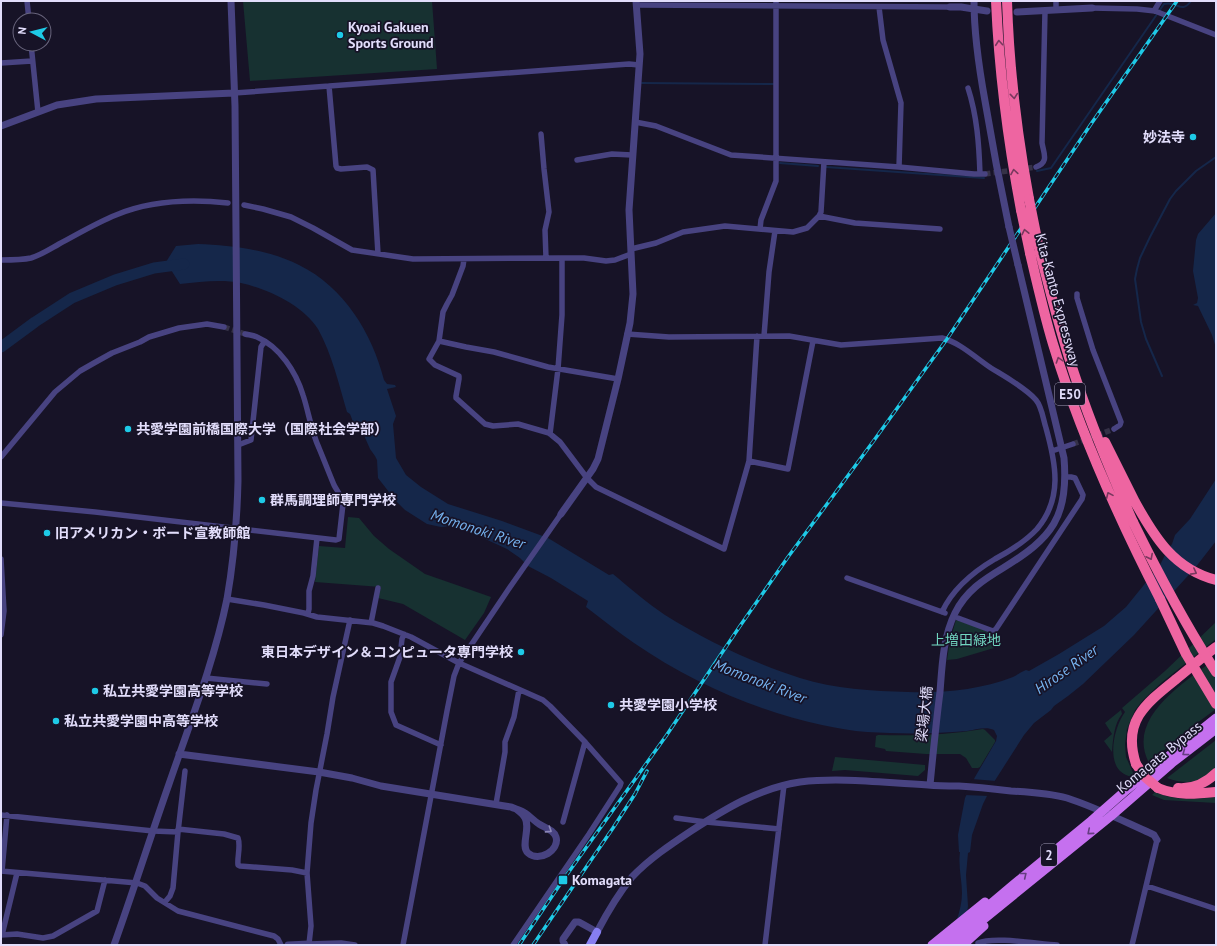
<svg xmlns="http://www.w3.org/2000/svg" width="1217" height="946" viewBox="0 0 1217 946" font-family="'PT Sans','Noto Sans JP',sans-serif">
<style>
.green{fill:#173131}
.water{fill:#15274a}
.pier{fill:#171327}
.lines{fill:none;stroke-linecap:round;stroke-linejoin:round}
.stream{stroke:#15274a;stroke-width:2}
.river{stroke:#15274a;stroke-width:11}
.minor-tunnel{stroke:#353147;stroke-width:5.5;stroke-dasharray:5.5 3;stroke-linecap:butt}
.minor{stroke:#484381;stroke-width:5.5}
.tertiary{stroke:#484381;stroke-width:7}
.secondary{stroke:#867ef1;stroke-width:8}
.primary{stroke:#c570ef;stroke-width:9}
.motorway{stroke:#ee65a1;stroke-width:10}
.rail-casing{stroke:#1ecae7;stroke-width:3.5}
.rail{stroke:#171327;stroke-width:2;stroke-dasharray:6;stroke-linecap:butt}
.tertiary-bridge{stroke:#484381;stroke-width:7}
.motorway-bridge{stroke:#ee65a1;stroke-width:10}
.oneway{stroke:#78385e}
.oneway2{stroke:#653d81}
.oneway3{stroke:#8d88b8}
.poi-dot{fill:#1ecae7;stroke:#171327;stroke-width:1.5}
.labels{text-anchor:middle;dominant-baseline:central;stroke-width:3.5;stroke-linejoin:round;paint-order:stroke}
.shield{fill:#171327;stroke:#a5a0bb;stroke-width:1}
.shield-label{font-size:13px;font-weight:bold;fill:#e2ddfb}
.poi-label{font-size:14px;font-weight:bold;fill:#e2ddfb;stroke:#171327;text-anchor:start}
.street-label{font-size:14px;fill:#e2ddfb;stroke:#171327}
.park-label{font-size:14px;fill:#70d5bf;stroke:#171327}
.water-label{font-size:15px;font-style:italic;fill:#76b3f0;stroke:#171327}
</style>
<rect width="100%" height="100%" fill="#171327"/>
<path class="green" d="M243,1H432L437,69L250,81Z
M348,517L359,518L374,536L389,549L425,574L491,597L484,613L465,640L403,604L378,598L381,587L315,582L319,546L345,548Z
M956,620L995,633L994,648L957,659L947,660L950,640Z
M1216,622V639L1161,683L1143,700L1135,710L1127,729L1125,744L1126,757L1134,775L1131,777C1128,776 1123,774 1120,771C1107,758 1115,725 1125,712L1122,708L1165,671Z
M1216,658V709L1193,726L1149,763C1125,717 1186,682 1216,658Z
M1121,710L1122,714C1114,724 1113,739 1112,752L1104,741L1112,734L1105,723Z
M983,729L985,730L995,740V742L980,767L978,768H972L966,758L960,754H926L886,751L885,749L875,747L876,736L878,735C913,736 948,735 983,729Z
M1216,740V766C1204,784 1186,785 1167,778Z
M835,757L925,765V770L918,776L845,770L832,771Z
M1155,792C1175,801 1195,799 1216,797V803L1164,800L1152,795Z"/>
<path class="water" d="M1216,213V348L1212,335L1198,306L1193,305L1197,303L1198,298L1193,271L1196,240L1198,234Z
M198,244C231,245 270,250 299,265C344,287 372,333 384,380L387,384L395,385L396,387L387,389L396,416L393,424L396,458L406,475L421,487L448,504L502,521L548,538L609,575L613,574C630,588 647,603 665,615C707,641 753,663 800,678C835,689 872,691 908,692C943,693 980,690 1013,677C1017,675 1021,672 1026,670L1029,671L1059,654L1104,626L1126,607L1160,565L1168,549L1172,544L1175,535L1190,519L1216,479V541L1195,568L1134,635L1083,684L1068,696L1054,706L1051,710L1034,723L1024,735L994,782L983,804L972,835L970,852L968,853L966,875L968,906L966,920L948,945C953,929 962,911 962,893C962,880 958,866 960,852H959L958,835L965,798L975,777L996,741L997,736L994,730C986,726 975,730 967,731C934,734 900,734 867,732C852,731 837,728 822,725C756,711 691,682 634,643C618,632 602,619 586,607L588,601L551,578L528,566L520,558L507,549L470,532L453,526L441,527L427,524L405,510L396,501L378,478L377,460L375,456L370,449L363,433L355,427L350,414L347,412C339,385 332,354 318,329C303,305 268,289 241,283C221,279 200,282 180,284L166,262L176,246Z"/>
<path class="pier" d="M972,779L996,781L989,796L964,795Z"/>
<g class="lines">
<path class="stream" d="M642,83L773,84
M780,163L818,166
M826,167L984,178
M1037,171L1051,168L1164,4C1177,0 1181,15 1191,1
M1162,376L1146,339L1141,322L1136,286L1135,279L1137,269L1140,258L1150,237L1170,199L1176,191L1196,171L1216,157"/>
<path class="river" d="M1,347L35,322L72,298L115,280L154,268L184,264"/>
<path class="minor-tunnel" d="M985,174L1036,167
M224,327L245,334
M1073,444L1114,429"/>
<path class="minor" d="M27,1L29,20
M1056,1V10
M636,5L950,7
M879,7L883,40L901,103L899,167
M1092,8L1137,9L1155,11L1216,35
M1154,11L1160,1
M31,44L38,112
M1,63L32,61
M329,86L336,166L337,168L341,169L367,167L373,170L378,254
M968,88C977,116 979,144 980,174
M234,93L629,64L639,65
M635,122L656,126L731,155L899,167L974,174H985
M541,134L544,169L549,212L545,230L546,258
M577,160L612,154L632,155
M1036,167C1049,162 1044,154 1042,143L1045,11
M244,205L263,209L291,217L313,228L352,250L413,259L562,258H584L606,261L615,260L631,254
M819,216L855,223L940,229
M760,229L761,220L776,181V1
M631,249L656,243L683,232L725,226L793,232L807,228L819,216L821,212L824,162
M464,259L463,266L452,295L447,304L443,312L439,341L429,359L435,365L459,376V379L456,396V398L485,424L493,426L518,424L549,433L560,442L587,478L596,487L724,549L749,461L757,336
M1,260C11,260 22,260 31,258C41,255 50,249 59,244C78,234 96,223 116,215C152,200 190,199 228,203
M1077,294V298L1093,350L1121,422L1120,425L1114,429
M627,334L669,337L789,336L841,345L942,338C959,342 976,358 991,368C1004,376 1026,388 1036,400C1042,407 1043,419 1046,428C1056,464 1063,498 1037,529C1025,542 1010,551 995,559C973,572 953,588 942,612
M764,336L769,272L775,231
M439,341L466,347L494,352L548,367L618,379
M550,434L558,369L562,315V258
M238,445L251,440L261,347L264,342
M1052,451L1073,444
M1,457L55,392L80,371L94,363L112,353L140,342L149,337L179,328L207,324L224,327
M749,461L788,469L813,341
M1,503L95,512L336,540L339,539L343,504C342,496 337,491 334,485C329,473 324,460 319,448C311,431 309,413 303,395C296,372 280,347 257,337C253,335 249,335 245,334
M1,559L4,611L1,635
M847,578L945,613
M227,599L264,605L304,613L317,617L373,623L383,626L411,637L459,663L543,700L550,706L585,742L621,783L620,786L589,834L513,945
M308,614L309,609V591L313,576L317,538
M958,618L993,631L996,629L1082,499L1083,495L1075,478L1071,477H1066
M350,620L333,697L327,734L316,790L311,823L307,873L311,926L309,944L341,943L355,945
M371,623L378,588
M404,634L402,639L400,657L391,682V712L396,725L441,745
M206,678L267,684
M496,804L505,752V742L514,717L519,690
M1,815L153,831L178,832
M676,818L706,822L779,829
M563,822L585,742
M178,829L224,834L238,838C241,846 237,857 238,865L240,866L292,870L307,873
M1,871L137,883L145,886L157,898L178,911L274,936L278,939L281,945
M2,871L7,815
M1147,886L1216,909
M165,902L170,896L173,888L178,832L185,771
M1,935L17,934L43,938L53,936L97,911L105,880
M2,935L17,873
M978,943C994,936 1038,944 1057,945
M403,945L447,711L454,676L459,663L508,590L561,514
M765,945L784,785
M1132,945L1157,840"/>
<path class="tertiary" d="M974,1C974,34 979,68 985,101C992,143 1000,185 1009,227
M950,7H961L987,11
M1017,12L1092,8
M1,126L57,105L96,99L234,93
M561,514L593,469L598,459L618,379L630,323L633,294L629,210L640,54L636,1
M179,754L319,772L352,778L381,786L511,807C515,809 522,810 525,813C530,816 534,821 539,824C545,828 554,830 556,837C560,850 539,863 528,853C520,846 531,828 525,818C523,814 520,812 516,809
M930,785C933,754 936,723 940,692C942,666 943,637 955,613C966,591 983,580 1003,568C1052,538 1069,517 1064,458L1018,265
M114,945C133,892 150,838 169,784C190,723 214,662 227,599C234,559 237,522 238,481L235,106L231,1
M288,945L309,944
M565,945L563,941V939L575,922H579L597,932C607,913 618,894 632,877C649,859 670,845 691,831C725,809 759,788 800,782C842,777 885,783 928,785C938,786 948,786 959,786C976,787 994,789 1011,791C1030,792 1049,793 1067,798C1095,807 1123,821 1150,833L1154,835L1157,840"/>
<path class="secondary" d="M590,945L597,932"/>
<path class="primary" d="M932,945L985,902
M942,945L1013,885L1091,821L1124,792L1216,718
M952,945L1111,816L1172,763L1216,729
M963,945L984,926"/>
<path class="motorway" d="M996,1C999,72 1008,141 1021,210
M1007,1C1009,68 1017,134 1029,199
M1038,244C1050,292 1062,339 1078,385C1094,432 1113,477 1133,522
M1030,253C1037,283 1044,314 1053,344C1080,433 1118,517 1160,599
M1105,442C1115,462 1125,482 1135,502C1155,538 1174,569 1216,580
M1136,764C1122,722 1145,704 1175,680C1189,669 1202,657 1216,647
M1158,788C1177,796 1196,794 1216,792
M1178,788C1192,789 1206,783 1216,773"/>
<defs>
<path id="rail" d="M519,945L563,880L666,736L740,626L788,557L875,439L947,339L1091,124L1177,1
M533,945L613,828L635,794L647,771"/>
</defs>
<use href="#rail" class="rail-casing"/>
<use href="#rail" class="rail"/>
<path class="tertiary-bridge" d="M1009,227L1018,265"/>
<path class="motorway-bridge" d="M1029,199L1038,244
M1021,210L1030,253
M1133,522C1158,573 1185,624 1216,672
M1160,599L1186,654L1216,704
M1136,764L1145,777L1158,788"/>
</g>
<defs><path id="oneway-chevron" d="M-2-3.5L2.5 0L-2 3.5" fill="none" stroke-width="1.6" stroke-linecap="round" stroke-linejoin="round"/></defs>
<g class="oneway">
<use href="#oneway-chevron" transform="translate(999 43) rotate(-95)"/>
<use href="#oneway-chevron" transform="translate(1014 96) rotate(84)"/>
<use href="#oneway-chevron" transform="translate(1014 172) rotate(-99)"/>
<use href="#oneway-chevron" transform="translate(1025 232) rotate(-102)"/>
<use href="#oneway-chevron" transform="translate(1059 360) rotate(-108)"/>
<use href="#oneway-chevron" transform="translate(1109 495) rotate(-114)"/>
<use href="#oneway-chevron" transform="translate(1150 557) rotate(63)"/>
<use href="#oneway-chevron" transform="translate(1194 572) rotate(28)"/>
</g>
<g class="oneway2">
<use href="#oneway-chevron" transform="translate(1185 753) rotate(143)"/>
<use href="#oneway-chevron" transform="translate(1090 832) rotate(140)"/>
<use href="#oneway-chevron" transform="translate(1024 875) rotate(-39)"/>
</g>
<use class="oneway3" href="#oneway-chevron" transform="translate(549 830) rotate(33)"/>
<g class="poi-dot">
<circle cx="340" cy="35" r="4"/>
<circle cx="1193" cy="137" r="4"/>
<circle cx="128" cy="429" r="4"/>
<circle cx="262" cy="500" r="4"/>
<circle cx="47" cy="533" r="4"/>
<circle cx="521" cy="652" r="4"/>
<circle cx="95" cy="691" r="4"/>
<circle cx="611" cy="705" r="4"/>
<circle cx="56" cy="721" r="4"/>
<rect x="558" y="875" width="10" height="10" rx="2"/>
</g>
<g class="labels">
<g class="shield">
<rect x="1055" y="383" width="30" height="22" rx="3"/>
<rect x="1041" y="844" width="16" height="22" rx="3"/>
</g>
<g class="shield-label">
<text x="1070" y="394">E50</text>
<text x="1049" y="855">2</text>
</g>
<g class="poi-label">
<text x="348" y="27">Kyoai Gakuen<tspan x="348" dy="16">Sports Ground</tspan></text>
<text x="1185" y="137" text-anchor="end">妙法寺</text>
<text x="136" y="429">共愛学園前橋国際大学（国際社会学部）</text>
<text x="270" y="500">群馬調理師専門学校</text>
<text x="55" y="533">旧アメリカン・ボード宣教師館</text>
<text x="513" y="652" text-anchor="end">東日本デザイン＆コンピュータ専門学校</text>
<text x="103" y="691">私立共愛学園高等学校</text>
<text x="619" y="705">共愛学園小学校</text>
<text x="64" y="721">私立共愛学園中高等学校</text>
<text x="572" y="880">Komagata</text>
</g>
<g class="street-label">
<text transform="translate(1058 300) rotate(75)">Kita-Kanto Expressway</text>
<text transform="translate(924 714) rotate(-84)">梁場大橋</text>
<text transform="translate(1159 757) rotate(-39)">Komagata Bypass</text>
</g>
<g class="park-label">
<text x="966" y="640">上増田緑地</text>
</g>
<g class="water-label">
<text transform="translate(478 529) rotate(18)">Momonoki River</text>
<text transform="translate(1066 669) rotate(-35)">Hirose River</text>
<text transform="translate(760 681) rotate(21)">Momonoki River</text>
</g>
</g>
<rect width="1217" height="946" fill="none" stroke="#e2ddfb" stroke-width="4"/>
<g transform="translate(32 32) rotate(277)"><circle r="19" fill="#171327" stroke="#68647c"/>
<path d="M0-3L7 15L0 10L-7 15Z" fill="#1ecae7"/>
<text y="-6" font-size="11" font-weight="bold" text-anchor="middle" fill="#e2ddfb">N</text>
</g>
</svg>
